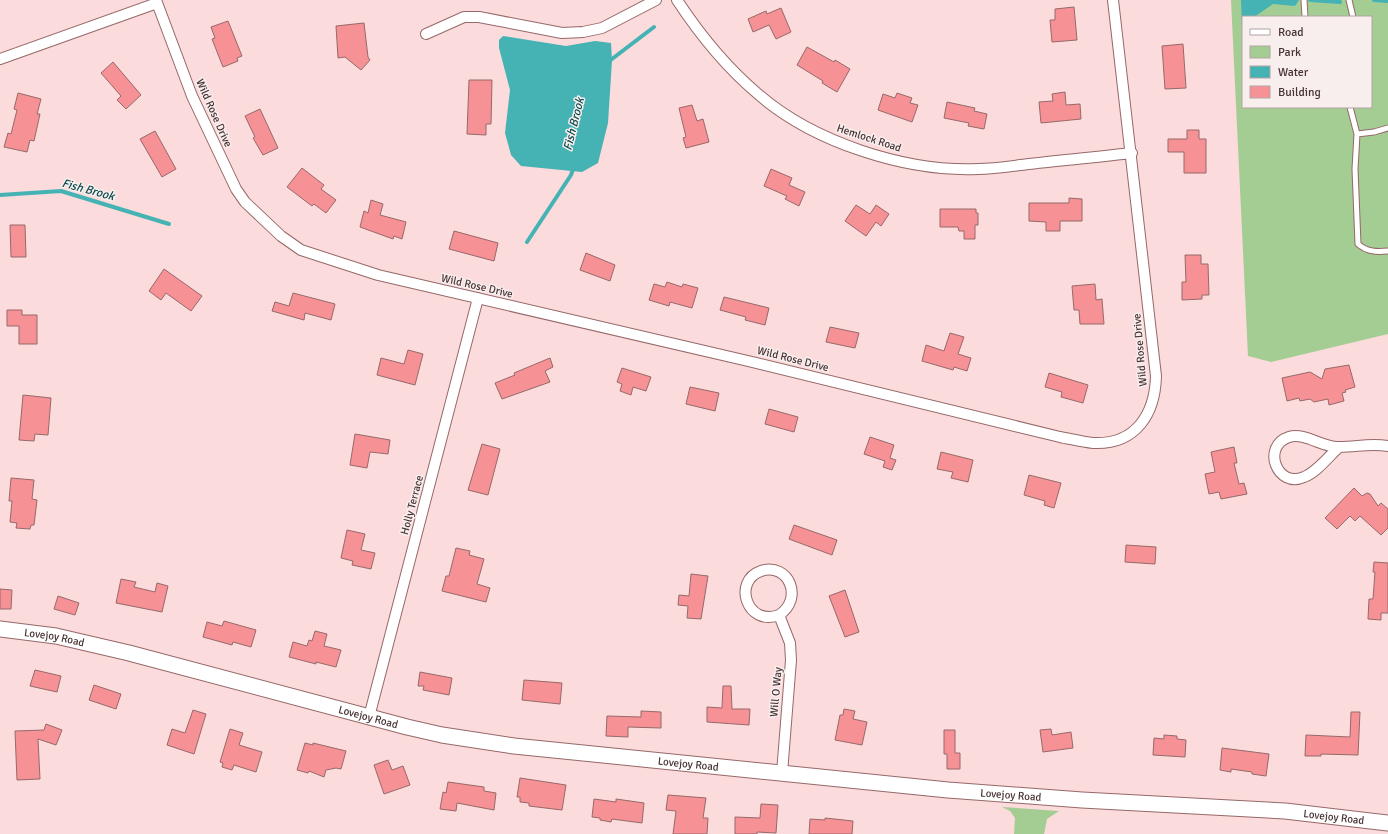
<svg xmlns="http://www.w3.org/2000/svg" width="1388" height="834" viewBox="0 0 1388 834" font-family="Signika,sans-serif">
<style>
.green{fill:#a3cd93;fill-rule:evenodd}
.water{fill:#45b2b4}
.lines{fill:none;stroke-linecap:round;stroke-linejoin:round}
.stream{stroke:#45b2b4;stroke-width:4}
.building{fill:#f69196;stroke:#97696a}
.lane-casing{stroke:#966869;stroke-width:7}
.street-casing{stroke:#966869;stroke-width:12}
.secondary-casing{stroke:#966869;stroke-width:17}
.lane{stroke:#fff;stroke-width:5}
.street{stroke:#fff;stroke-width:10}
.secondary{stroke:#fff;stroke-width:15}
.labels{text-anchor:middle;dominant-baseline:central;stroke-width:3;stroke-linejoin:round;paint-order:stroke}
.street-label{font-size:11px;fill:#473333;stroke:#f9eeee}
.water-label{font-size:12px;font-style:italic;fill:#074b4c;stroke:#f9eeee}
</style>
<rect width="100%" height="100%" fill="#fbdbdb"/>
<path class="green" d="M1231,0H1388V334L1271,362L1248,356ZM1243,17H1371V107H1243Z
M1002,807L1059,811L1047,819L1044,834H1014L1015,818L1010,811Z"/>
<path class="water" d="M1241,0H1299L1295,6L1273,4L1254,17H1243L1242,27Z
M503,36L566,46L595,41L611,43L612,60L608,123L598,163L582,172L521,166L511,155L505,133L510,90L499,48V40Z"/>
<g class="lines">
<path class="stream" d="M1310,0L1340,2
M1374,0L1388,1
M608,62L654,27
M0,195L61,191L169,224
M527,242L571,175L574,166"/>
</g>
<path class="building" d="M1074,7L1077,40L1052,42L1050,20H1055V9Z
M781,8L791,32L776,39L769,25L753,32L748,19L766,11L767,14Z
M228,21L242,56L237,58L238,61L223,67L212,39L215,38L211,27Z
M364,23L368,57L370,60L361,70L345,57L338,58L336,26Z
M1183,44L1186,88L1165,89L1162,46Z
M807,47L834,62L835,60L850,69L837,92L822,83L823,81L797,65Z
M113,62L141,95L126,109L117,100L121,96L101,73Z
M469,80H492L491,124H486V135L467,134Z
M1065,92L1066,105L1080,104L1081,119L1041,123L1039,102L1053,101L1052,94Z
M18,93L41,99L37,114H40L34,141L30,140L27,152L4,147L8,133L11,134L17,110L14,109Z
M897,93L912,98L910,103L918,105L912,122L878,110L883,94L895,98Z
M947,102L975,108L974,111L987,114L984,129L968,126L969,123L944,118Z
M692,105L697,121L703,119L709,142L686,148L683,138L686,137L679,108Z
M260,109L278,148L263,155L253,138L255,137L245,116Z
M1187,130H1199V139H1206V173H1184V152H1168V139H1187Z
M155,131L176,169L162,177L140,139Z
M302,168L324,185L321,189L336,200L326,213L314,204L312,206L287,187Z
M771,169L792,178L789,185L805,192L799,206L785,199L787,196L764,186Z
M1069,198L1082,199V221H1060V231H1046V222L1029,221V203H1069Z
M371,200L383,204L380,215L406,222L402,239L394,236L393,239L360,227L364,211L368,213Z
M856,205L870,214L876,205L889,214L881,226L876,222L866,236L845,221Z
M940,209H976V213H978V225H975V239H964V231H959L958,227H940Z
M10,225H25L26,257H11Z
M454,231L498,243L494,261L449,249Z
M586,253L615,265L610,281L580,270Z
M1185,255H1201V264H1208L1209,295H1202V299L1182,300V282H1186Z
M164,269L202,296L191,311L166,293L161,300L149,291Z
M667,282L682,287L683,284L698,288L692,308L670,302L669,306L649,300L654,284L665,287Z
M1095,284L1096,300L1102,299L1104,324H1080L1079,310H1074L1072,286Z
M293,293L335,304L331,320L305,313L304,320L272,311L275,302L289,306Z
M724,297L769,308L765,325L745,320L746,317L720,310Z
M7,310H22V315H37V344H19V326H7Z
M830,327L859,333L855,348L826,342Z
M950,333L964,337L958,354L971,358L967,371L954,367L953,370L922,361L926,345L944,351Z
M408,350L423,354L415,385L377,375L381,358L404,364Z
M550,358L553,367L545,371L550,382L502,399L495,383L515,375L514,373Z
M1349,365L1355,387L1345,390L1346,392L1342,393L1344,401L1329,405L1328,399L1314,402L1310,399L1300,401L1299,398L1287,401L1282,378L1310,372L1322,379L1325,369Z
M622,368L651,377L646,391L633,387L631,395L620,391L622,384L617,382Z
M1049,373L1088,385L1083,403L1061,397L1062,392L1045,387Z
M690,387L719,393L715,411L686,404Z
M23,395L51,398L48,435L35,434L34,441L19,440Z
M769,409L798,417L794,432L765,424Z
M355,434L390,440L388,454L370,452L367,468L350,465Z
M870,437L894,445L890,458L896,460L892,470L883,467L885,461L864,454Z
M482,444L500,449L488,495L468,490Z
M1234,447L1237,463H1234L1239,484L1244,483L1247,494L1221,499L1219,492L1209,494L1205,474L1215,472L1211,452Z
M941,452L973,460L968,482L951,478L953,472L937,469Z
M1029,475L1061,483L1054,508L1044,505L1045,501L1024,495Z
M11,478L34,480L32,499L37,500L34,525H31L30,529L16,528L17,523L10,522L12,501H9Z
M1354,488L1362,496L1367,493L1370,494L1378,506L1381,503L1388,509V528L1381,535L1360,516L1355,521L1350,516L1337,529L1325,518Z
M794,525L837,540L832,555L789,539Z
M347,530L365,534L361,550L375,553L371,569L352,565L353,561L341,558Z
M1126,545L1156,547L1155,564L1125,562Z
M456,548L470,551L469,555L484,559L477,584L490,588L486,602L442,591L446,576H449Z
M1374,562L1388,563V613H1381V620L1368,619L1369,599H1373L1375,572H1373Z
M691,574L708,576L701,619L687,618L688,606L678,605L679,595L689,596Z
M121,579L136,582L134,587L155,592L157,583L168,586L162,612L116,603Z
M0,589L12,590L11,609H0Z
M845,590L859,632L845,637L829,596Z
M58,596L79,603L75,615L54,609Z
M224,621L256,630L251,647L233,642L232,645L203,637L207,622L222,626Z
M315,631L327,634L324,646L341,650L336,667L316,662V664L289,657L293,642L307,646L309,640L312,641Z
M35,670L61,676L57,692L30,686Z
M420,672L452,678L449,695L423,690L424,686H418Z
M524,680L562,683L560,704L522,700Z
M94,685L121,694L116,709L89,700Z
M723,686H731L732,709H750L749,725L707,722V707L722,708Z
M844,709L855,711L853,719L867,722L862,745L835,740L840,715H843Z
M193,710L206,714L194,754L167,745L172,729L185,733Z
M641,711L661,712V728L628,727V737L606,736L607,716L641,717Z
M1351,712H1360L1358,755L1321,754V756H1305L1306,735L1350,737Z
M46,724L62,730L56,745L38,739L40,779L17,780L15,731L44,730Z
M230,729L243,733L239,745L262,752L256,772L234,765L232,770L222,767L223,763L220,762Z
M1051,729L1052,735L1071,732L1073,748L1043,752L1040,730Z
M944,730H955V753H960V769H947V754H944Z
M1164,735L1177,736V739L1186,740L1185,757L1153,755L1154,738L1164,739Z
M305,743L313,745V743L346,751L341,769L336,768L326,770L324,777L309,771L308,773L297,770Z
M1222,748L1269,754L1266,776L1252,774V772L1231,769V772L1220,770Z
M388,760L392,770L403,766L410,785L384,794L374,765Z
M520,778L566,785L562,810L529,806V803L520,802V797H517Z
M448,782L484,787V791L496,793L494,810L457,803L456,811L440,809L443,792L446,793Z
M668,795L706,798L703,818H708L707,834H673L676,811L666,810Z
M594,799L616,802V799L644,803L642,823L612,819L611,822L600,820V818L592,817Z
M761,804L778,805L776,833L757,832V834H735V817L760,818Z
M825,818L853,821L852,834H809L810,819L825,820Z"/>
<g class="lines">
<defs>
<path id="lane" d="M1304,0L1305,17
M1349,0L1353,17
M1350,107L1357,134L1355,169L1358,244C1367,252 1377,252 1388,251
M1357,134L1374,132L1388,128"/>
<path id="street" d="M156,0L192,96L236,189L245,202L281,236L301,250L378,275L748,361L1060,437C1071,439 1082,442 1093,443C1136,445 1155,414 1156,376L1113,0
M677,0C700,35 726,67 758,94C813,142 905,172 978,169C995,169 1012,166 1029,164C1063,160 1097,157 1132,153
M426,34L464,17H479L562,33L583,32L602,28L656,0
M0,59L157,3
M1339,447C1328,457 1317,472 1304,477C1277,489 1261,446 1289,437C1305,432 1323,448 1339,447C1357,447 1370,443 1388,446
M779,615C804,599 789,562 761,571C732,581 747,627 779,615L790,643L791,660L782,773
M369,717L478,298"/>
<g id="secondary">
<path id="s1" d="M0,629L56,636L129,653L407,727L442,735L514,746L948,790L1082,800L1285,811L1388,823"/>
</g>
</defs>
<use href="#lane" class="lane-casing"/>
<use href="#street" class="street-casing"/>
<use href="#secondary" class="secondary-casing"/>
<use href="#lane" class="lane"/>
<use href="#street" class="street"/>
<use href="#secondary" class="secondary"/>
</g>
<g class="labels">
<g class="street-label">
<text transform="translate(214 113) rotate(66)">Wild Rose Drive</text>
<text transform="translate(869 138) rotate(18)">Hemlock Road</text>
<text transform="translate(477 286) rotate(13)">Wild Rose Drive</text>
<text transform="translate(1140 350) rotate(-95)">Wild Rose Drive</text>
<text transform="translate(793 359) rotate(14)">Wild Rose Drive</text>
<text transform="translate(412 505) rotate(-75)">Holly Terrace</text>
<text stroke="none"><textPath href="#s1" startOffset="55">Lovejoy Road</textPath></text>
<text transform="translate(776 692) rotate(-85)">Will O Way</text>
<text stroke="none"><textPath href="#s1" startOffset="379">Lovejoy Road</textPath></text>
<text stroke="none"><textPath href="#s1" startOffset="703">Lovejoy Road</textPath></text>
<text stroke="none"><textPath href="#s1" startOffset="1027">Lovejoy Road</textPath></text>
<text stroke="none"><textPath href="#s1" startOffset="1351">Lovejoy Road</textPath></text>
</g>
<g class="water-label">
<text transform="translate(574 124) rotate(-76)">Fish Brook</text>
<text transform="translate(88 190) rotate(15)">Fish Brook</text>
</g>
</g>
<rect x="1242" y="16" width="130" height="92" fill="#f9eeee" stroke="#b2a3a3"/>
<rect x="1250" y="29" width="20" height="6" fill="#ffffff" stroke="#b2a3a3"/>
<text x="1278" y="36" font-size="12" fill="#473333">Road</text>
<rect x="1250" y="46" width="20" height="12" fill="#a3cd93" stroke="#b2a3a3"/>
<text x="1278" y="56" font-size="12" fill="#473333">Park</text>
<rect x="1250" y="66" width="20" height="12" fill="#45b2b4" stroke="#b2a3a3"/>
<text x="1278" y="76" font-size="12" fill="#473333">Water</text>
<rect x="1250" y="86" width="20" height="12" fill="#f69196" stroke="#b2a3a3"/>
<text x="1278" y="96" font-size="12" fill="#473333">Building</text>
</svg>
